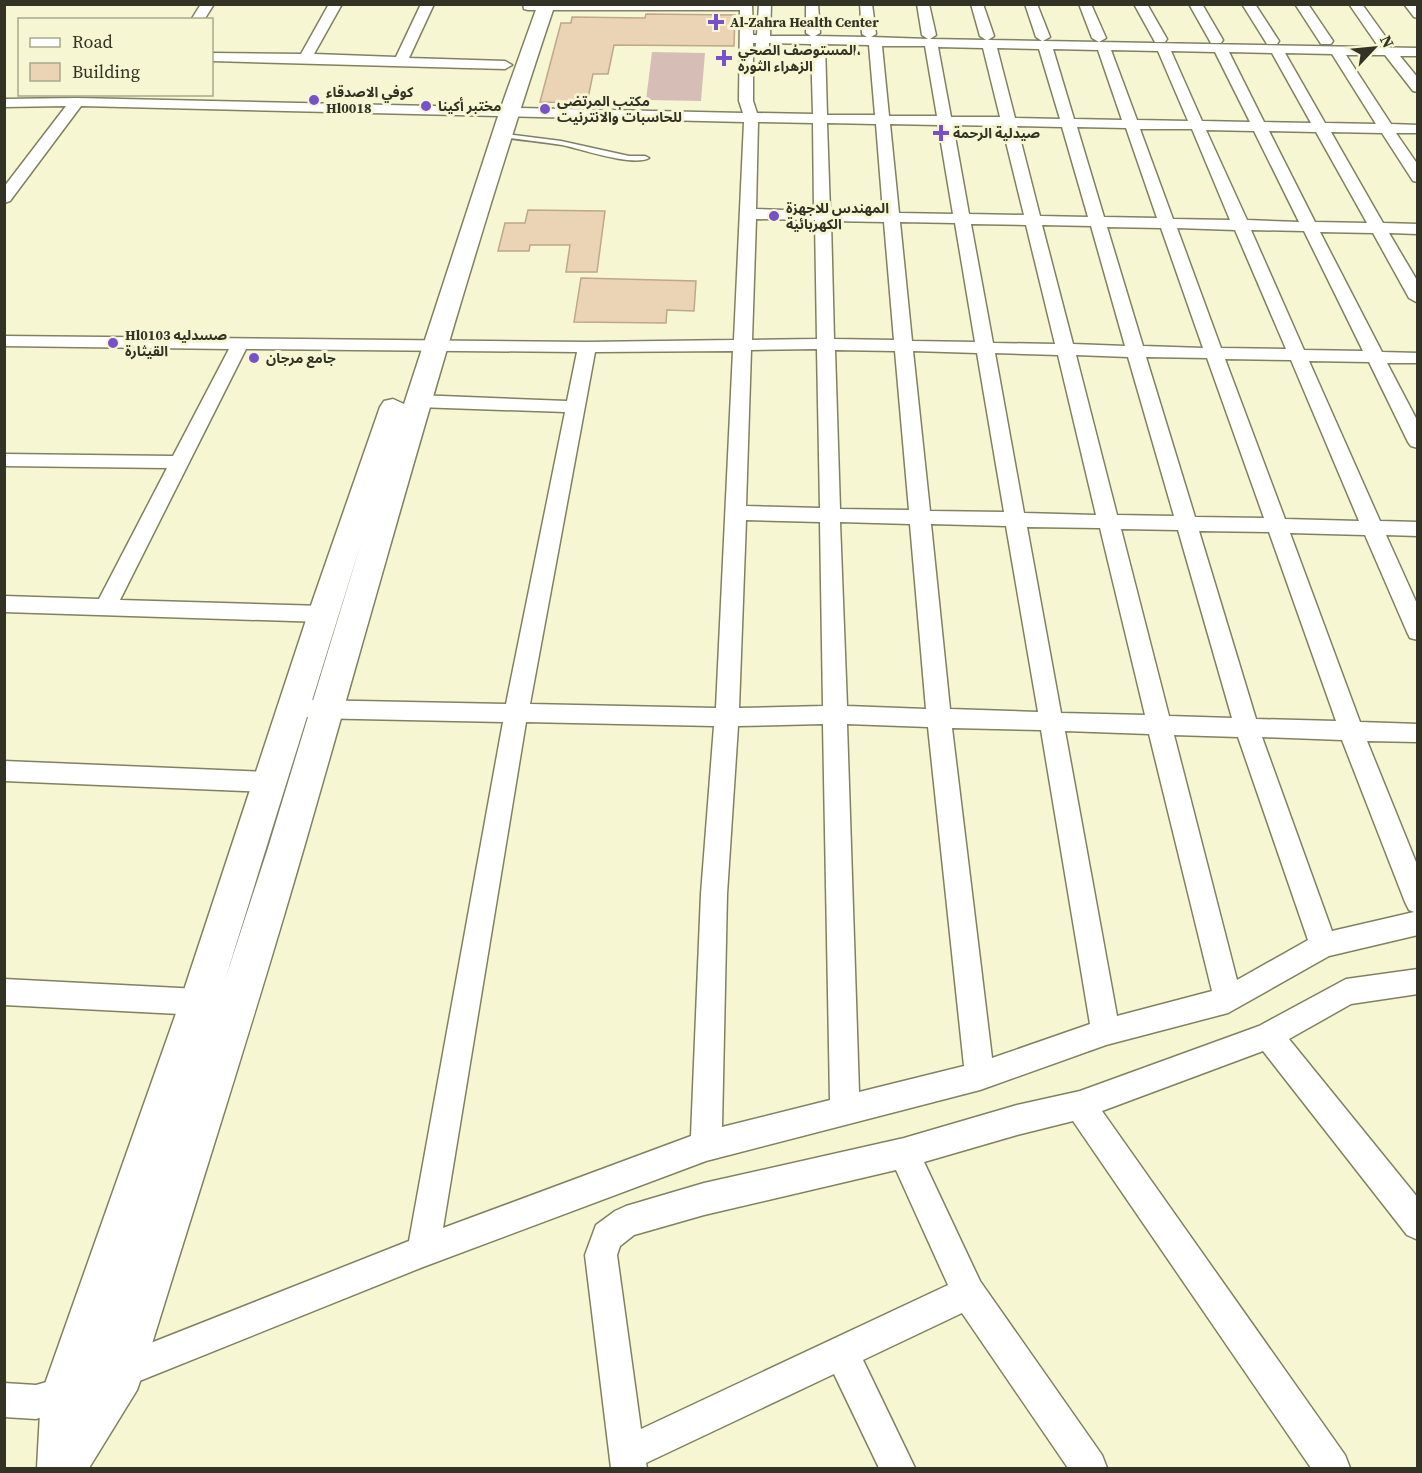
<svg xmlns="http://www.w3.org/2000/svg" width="1422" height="1473" viewBox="0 0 1422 1473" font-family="'Source Serif 4','Noto Sans Arabic',serif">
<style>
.green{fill:#d6beb6}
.building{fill:#ebd3b5;stroke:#bea78b;stroke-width:1.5}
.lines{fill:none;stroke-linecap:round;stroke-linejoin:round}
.lane-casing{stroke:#818161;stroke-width:3}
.street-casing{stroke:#818161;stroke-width:3}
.secondary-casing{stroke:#818161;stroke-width:3}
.lane{fill:#fff;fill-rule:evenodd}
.street{fill:#fff;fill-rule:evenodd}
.secondary{fill:#fff;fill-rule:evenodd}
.poi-dot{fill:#7751ca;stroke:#f6f6d3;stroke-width:2}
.labels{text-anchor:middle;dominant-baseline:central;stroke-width:6;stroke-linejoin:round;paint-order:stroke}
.far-poi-label{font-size:14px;font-weight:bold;fill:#323225;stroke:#f6f6d3;text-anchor:start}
</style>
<rect width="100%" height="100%" fill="#f6f6d3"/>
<path class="green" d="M652,52L705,53L701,101L646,100Z"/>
<path class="building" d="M646,14L735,15L734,46L614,45L608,74H593L587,103L540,102L561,23H571L572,17L645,18Z
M528,210L605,211L597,272H566L570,245H530L529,251H498L505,223H525Z
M581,278L696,281L694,311L667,310L666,323L574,322Z"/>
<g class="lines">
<defs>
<path id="lane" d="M499,133L561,141L629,156H645L649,158C633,167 581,149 562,145C542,142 522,140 502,137H499Z"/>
<path id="street" d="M201,4H214L204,20H191Z
M329,4H342L314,54L396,57L421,4H434L409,58L505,61L512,65L505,69L212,61V53L301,54Z
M523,4H752L753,35H757L759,4H771L770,36H811L806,33V4H818L820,33L815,36L867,37L862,34L860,4H872L876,34L871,37L928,39L922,35L917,4H929L936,35L930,39L986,40L980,36L971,4H983L994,36L988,40L1042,41L1036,37L1025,4H1037L1050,37L1043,41L1099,42L1092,38L1079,4H1091L1106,38L1099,42L1418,48V56H1400L1418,78V92L1413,91L1385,55H1346L1391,124L1418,125V133H1396L1418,165V182L1413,181L1382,133L1331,132L1383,223L1418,224V234L1389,233L1418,282V303L1409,298L1373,233L1320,232L1382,352L1418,353V363H1387L1418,422V448L1411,446L1408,442L1369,362L1309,361L1380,521L1418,522V536L1386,535L1418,606V640L1410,638L1407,632L1365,535L1290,533L1360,722L1418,724V742L1367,741L1418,867V935L1329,956L1228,1013L1106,1045L980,1090L706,1161L423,1267L117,1390L105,1385L100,1373L105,1361L409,1241L503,722L310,718L302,715L298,709L302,703L310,700L506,704L565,412L417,407L410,405L408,401L410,397L417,395L567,401L577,352L246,349L120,600L323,606L331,608L334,614L331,620L323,622L4,612V596L99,599L167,468L4,466V454L173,456L229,349L4,346V336L587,342L734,340L744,122L81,106L10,201L4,203V187L66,106L4,107V99L77,98L743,113L739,101L740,10H528L524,9ZM753,43H756L755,54L762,58L769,54V43L811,44L813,114L757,113L753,101ZM825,44L869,45L875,115H827ZM882,46H925L937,116H889ZM938,47L983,48L1000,117H951ZM997,48L1039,49L1060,119L1015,118ZM1053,49L1098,50L1122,120L1074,119ZM1111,50L1158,51L1188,121L1137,120ZM1171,51L1215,52L1250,122L1202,121ZM1229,52L1272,53L1311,123L1264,122ZM1285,53L1332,54L1376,124L1325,123ZM758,122L813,123L814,211L756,209ZM827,123L876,124L883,212L830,211ZM890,124L938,125L953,214L899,213ZM953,125L1002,126L1024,215L969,214ZM1017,126L1062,127L1088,217L1040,216ZM1077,127L1126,128L1157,218L1104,217ZM1140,129H1192L1230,220L1173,219ZM1206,130L1254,131L1299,222L1247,220ZM1269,131L1316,132L1367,223L1315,222ZM756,219L815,220L817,339L752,340ZM831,221L884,222L894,340L834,339ZM900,222L955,223L975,342L912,341ZM971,224L1026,225L1055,344L993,343ZM1042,225L1091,226L1125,346L1073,344ZM1107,227L1161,228L1203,348L1143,346ZM1177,228L1235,230L1286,349L1221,348ZM1251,230L1304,231L1363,351L1304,350ZM817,349L820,508L746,506L751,350ZM835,350L895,351L909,510L840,509ZM733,351L716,708L530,704L595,352ZM913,351L977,353L1004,512L930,511ZM995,353L1058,355L1096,515L1024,513ZM1076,355L1128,357L1174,516L1117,515ZM1146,357L1207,358L1264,518L1195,517ZM1225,359L1291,360L1359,521L1285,519ZM746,520L820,522L823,706L739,708ZM840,522L910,524L926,709L847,706ZM931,524L1006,526L1038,712L950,709ZM1027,527L1100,528L1145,715L1061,713ZM1121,529L1178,530L1232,718L1169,716ZM1199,531L1269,532L1336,721L1256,719ZM526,722L714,726L701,894L691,1136L443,1228ZM823,724L830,1100L722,1127L727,894L738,726ZM847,724L928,727L964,1066L859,1092ZM952,728L1041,730L1090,1024L992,1058ZM1065,731L1149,734L1212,991L1117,1016ZM1174,735L1238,737L1308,940L1237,980ZM1262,737L1342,740L1405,902L1409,910L1414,912L1332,931Z
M1134,4H1147L1167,39L1165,42H1155Z
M1189,4H1202L1223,40L1221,43H1211Z
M1242,4H1255L1279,41L1277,44H1267Z
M1295,4H1308L1333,41L1331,44H1321Z
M1349,4H1362L1390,43L1388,46H1378Z
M1404,4H1417L1418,18L1414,17Z
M4,761L269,772L278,775L281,782L278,789L269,792L4,781Z
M1418,969V994L1351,1004L1289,1039L1418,1198V1240L1407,1235L1263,1051L1102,1111L1345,1455L1350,1468H1311L1073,1121L1017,1135L924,1162L980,1281L1102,1455L1107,1468H1068L962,1313L863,1360L915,1468H879L834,1374L646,1463L647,1468H611L585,1255L596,1225L615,1211L626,1206L704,1183L904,1138L1017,1105L1080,1091L1259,1026L1346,979ZM896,1170L948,1285L641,1429L617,1255L620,1246L634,1235L704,1215Z
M4,979L199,989L209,993L213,1002L209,1011L199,1015L4,1005Z
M71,1375L83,1380L88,1392L83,1404L36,1419L4,1417V1383L36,1385Z"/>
<path id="secondary" d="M538,4H555C462,281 386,563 305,844C254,1021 197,1197 143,1373L137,1390L89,1468H37L41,1395L180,1002L308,614L380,407L384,401L393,399L404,404L499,113ZM362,540L268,848L225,980ZM179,1122L100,1361L99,1364Z"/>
</defs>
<use href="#lane" class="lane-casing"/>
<use href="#street" class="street-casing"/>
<use href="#secondary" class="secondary-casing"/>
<use href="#lane" class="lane"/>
<use href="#street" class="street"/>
<use href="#secondary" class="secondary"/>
</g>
<g class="poi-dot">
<path d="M713 13h6v6h6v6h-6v6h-6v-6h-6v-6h6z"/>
<path d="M721 49h6v6h6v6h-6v6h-6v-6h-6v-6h6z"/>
<circle cx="314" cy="100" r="6"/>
<circle cx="426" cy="106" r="6"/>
<circle cx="545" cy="109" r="6"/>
<path d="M938 124h6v6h6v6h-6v6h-6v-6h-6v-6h6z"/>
<circle cx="774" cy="216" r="6"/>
<circle cx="113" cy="343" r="6"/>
<circle cx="254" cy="358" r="6"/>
</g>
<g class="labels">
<g class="far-poi-label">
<text x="730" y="22">Al-Zahra Health Center</text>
<text x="738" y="50">المستوصف الصحي،<tspan x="738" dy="16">الزهراء الثوره</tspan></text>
<text x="326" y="92">كوفي الاصدقاء<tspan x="326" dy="16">Hl0018</tspan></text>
<text x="557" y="101">مكتب المرتضى<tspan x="557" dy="16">للحاسبات والانترنيت</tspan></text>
<text x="438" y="106">مختبر أكينا</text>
<text x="953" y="133">صيدلية الرحمة</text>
<text x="786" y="208">المهندس للاجهزة<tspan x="786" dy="16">الكهربائية</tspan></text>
<text x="125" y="335">Hl0103 صسدليه<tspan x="125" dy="16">القيثارة</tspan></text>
<text x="266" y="358">جامع مرجان</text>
</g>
</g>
<rect width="1422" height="1473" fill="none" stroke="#323225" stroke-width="12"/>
<rect x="18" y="18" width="195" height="78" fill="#f6f6d3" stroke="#a8a88d" stroke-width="1.5"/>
<rect x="30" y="38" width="30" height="9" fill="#ffffff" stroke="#a8a88d" stroke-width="1.5"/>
<text x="72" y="48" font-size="18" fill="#323225">Road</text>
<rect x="30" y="63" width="30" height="18" fill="#ebd3b5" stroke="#a8a88d" stroke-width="1.5"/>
<text x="72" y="78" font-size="18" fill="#323225">Building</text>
<g transform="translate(1374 48) rotate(64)" stroke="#f6f6d3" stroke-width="4.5" paint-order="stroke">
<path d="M0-4.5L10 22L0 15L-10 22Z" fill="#323225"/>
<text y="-9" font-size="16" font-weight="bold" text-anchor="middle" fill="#323225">N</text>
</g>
</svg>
